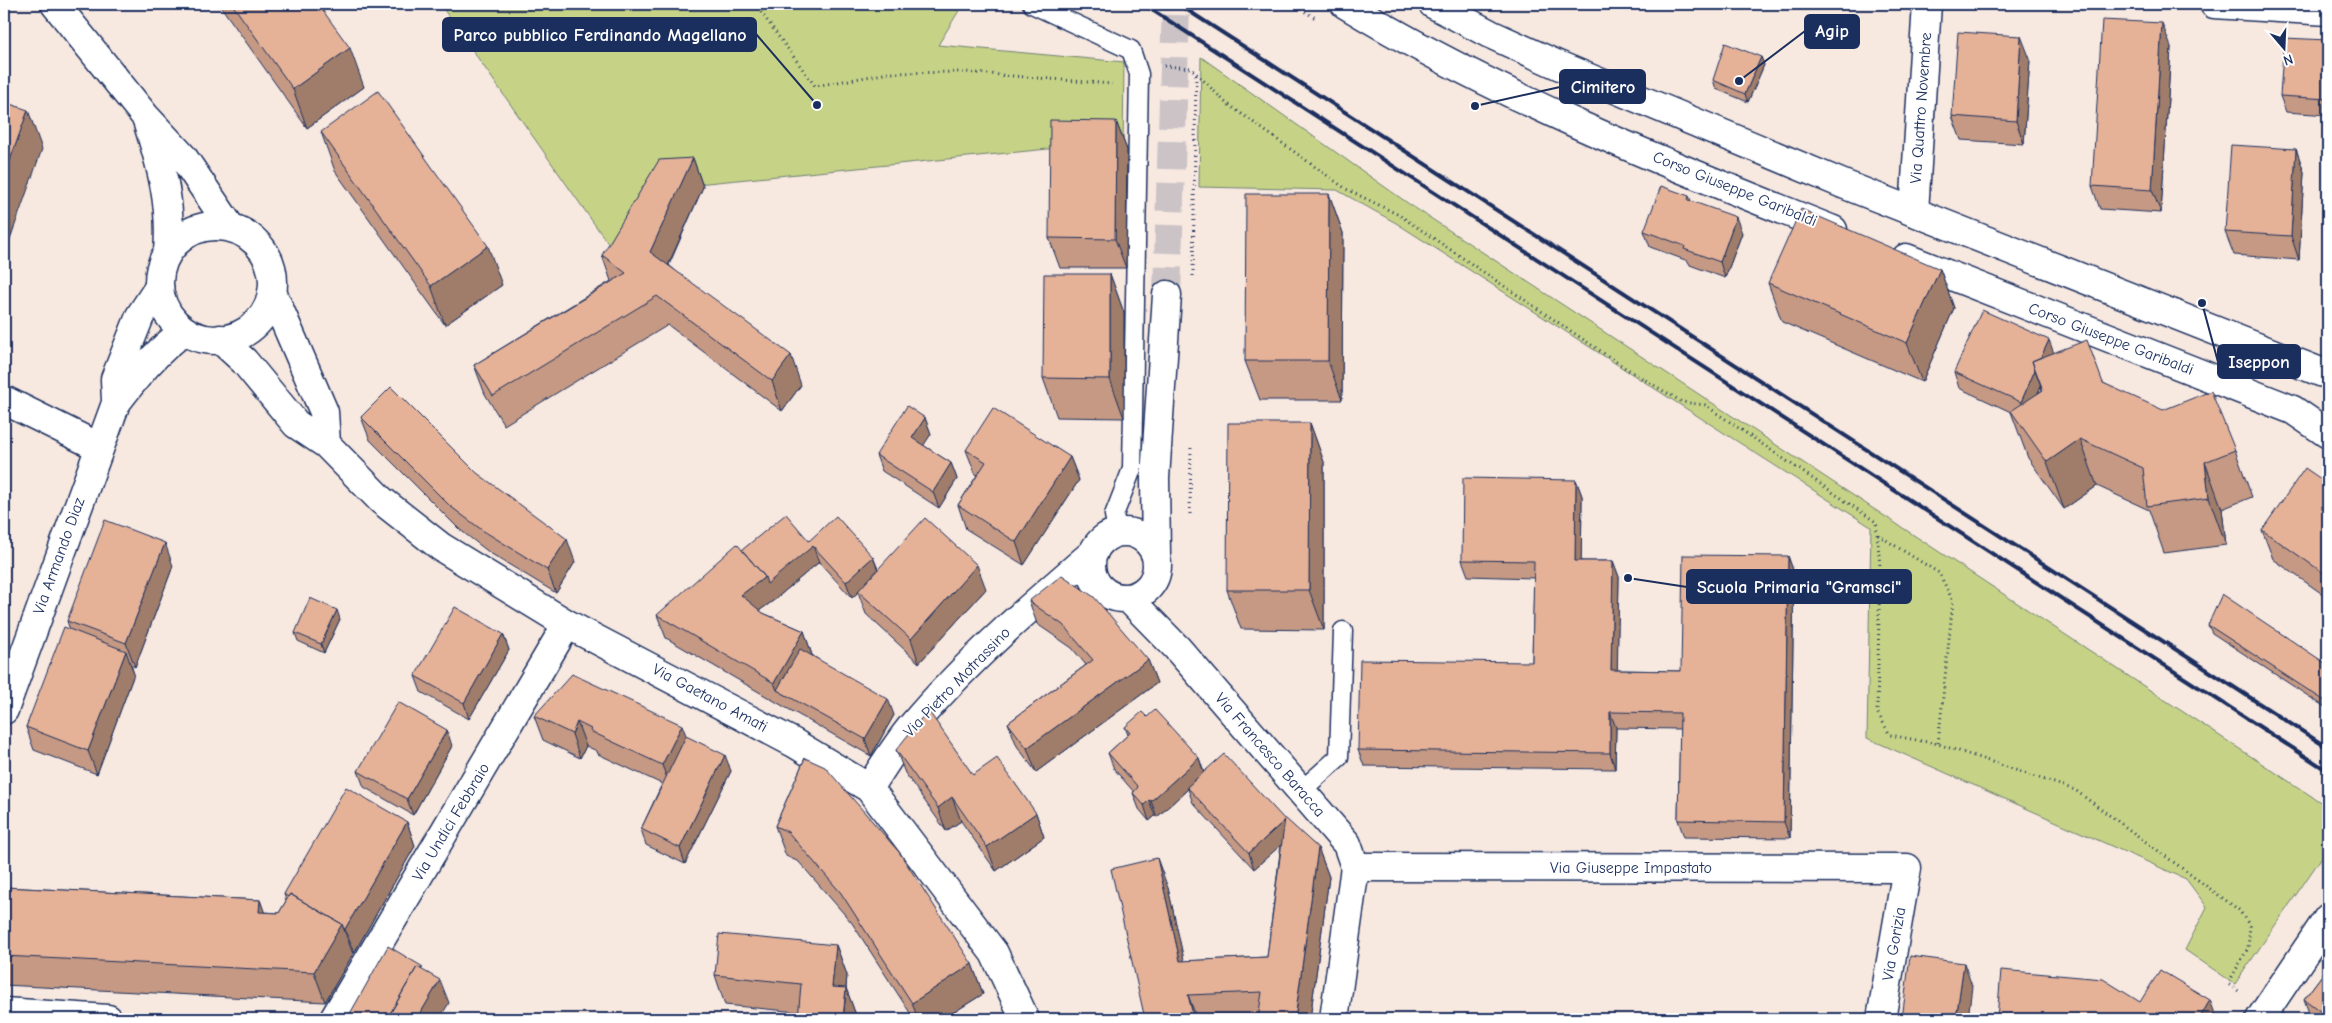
<svg xmlns="http://www.w3.org/2000/svg" width="2332" height="1023" viewBox="0 0 2332 1023" font-family="'Comic Neue',sans-serif">
<style>
.green{fill:#c6d386;stroke:#708172}
.lines{fill:none;stroke-linecap:round;stroke-linejoin:round}
.secondary-tunnel{stroke:#cbc3c6;stroke-width:28;stroke-dasharray:28 14;stroke-linecap:butt}
.lane-casing{stroke:#1b2f5e;stroke-width:21}
.street-casing{stroke:#1b2f5e;stroke-width:31}
.secondary-casing{stroke:#1b2f5e;stroke-width:31}
.path{stroke:#1b2f5e;stroke-width:3;stroke-dasharray:1 4;stroke-linecap:butt}
.lane{stroke:#fff;stroke-width:18}
.street{stroke:#fff;stroke-width:28}
.secondary{stroke:#fff;stroke-width:28}
.rail{stroke:#1b2f5e;stroke-width:4}
.wall{fill:#c59983;stroke:#1b2f5e;fill-rule:evenodd}
.shaded-wall{fill:#a07d6a;stroke:#1b2f5e}
.building{fill:#e5b298;stroke:#1b2f5e}
.labels{text-anchor:middle;dominant-baseline:central;stroke-width:4;stroke-linejoin:round;paint-order:stroke}
.street-label{font-size:16px;fill:#1b2f5e;stroke:#fff}
.leader{fill:none;stroke:#1b2f5e;stroke-width:2}
.callout-dot{fill:#1b2f5e;stroke:#fff;stroke-width:2}
.callout{fill:#1b2f5e;stroke:#1b2f5e;stroke-width:2}
.callout-label{font-size:18px;text-anchor:middle;font-weight:bold;fill:#fff}
</style>
<rect width="100%" height="100%" fill="#f7e8e0"/>
<filter id="ink" filterUnits="userSpaceOnUse"><feTurbulence type="fractalNoise" baseFrequency=".02" numOctaves="2"/><feDisplacementMap in="SourceGraphic" scale="10" xChannelSelector="R" yChannelSelector="G"/><feConvolveMatrix kernelMatrix="1 2 1 2 8 2 1 2 1" color-interpolation-filters="sRGB"/></filter>
<g filter="url(#ink)">
<path class="green" d="M440,4H963L938,45L1124,62L1123,150L1058,148L667,187L621,262Z
M1201,57L1409,204L2328,807V848L2235,984L2185,950L2207,907L2186,879L1867,738L1871,527L1396,223L1337,190L1199,187Z"/>
<g class="lines">
<path class="secondary-tunnel" d="M1167,295L1176,4"/>
<defs>
<path id="lane" d="M1032,4L1131,50L1139,74L1132,469L1114,515L1118,533
M1302,790L1339,757L1343,631"/>
<path id="street" d="M2214,4L2328,11
M1914,212L1927,4
M4,400L99,447
M116,401L115,379L140,316L159,287
M4,710L116,403C137,376 157,350 185,331
M1355,867L1907,868L1881,1019
M4,1012L108,1019
M334,1019L567,624
M2260,1019L2328,918"/>
<path id="secondary" d="M55,4L145,116L183,157L231,228
M1345,4C1498,97 1667,164 1833,230
M1433,4L1490,34L1558,65L1843,184L2328,375
M148,124C162,168 172,206 168,252
M159 283a57 57 0 1 1 114 0a57 57 0 1 1-114 0Z
M1906,258L2293,410L2328,434
M272,292L324,412L326,444
M220,339L244,361L296,424L326,444L381,500L441,547L567,624L794,743L869,788L994,953L1025,1019
M1091 565a33 33 0 1 1 66 0a33 33 0 1 1-66 0Z
M1156,556L1155,478L1167,295
M1128,598L1177,648L1347,844L1355,867L1334,1019
M869,788C883,767 896,745 912,726C966,662 1031,606 1094,552"/>
</defs>
<use href="#lane" class="lane-casing"/>
<use href="#street" class="street-casing"/>
<use href="#secondary" class="secondary-casing"/>
<path class="path" d="M755,4L815,86L889,73L964,72L1112,84
M1292,4L1317,19
M1164,66L1191,68L1225,102L1346,189L1399,215L1627,369L1682,402L1705,405L1876,522L1880,566L1877,712L1890,735L1938,744L2075,790L2239,910L2250,926L2248,948L2228,984L2240,992
M1193,276L1196,73
M1190,514L1191,445
M1878,535L1939,573L1953,601L1938,744"/>
<use href="#lane" class="lane"/>
<use href="#street" class="street"/>
<use href="#secondary" class="secondary"/>
<path class="rail" d="M1143,4L2328,771
M1178,4L2328,748"/>
</g>
<path class="wall" d="M219,4H318L364,87L307,128Z
M2328,40V115L2286,112L2280,96Z
M2171,47L2161,213L2100,209L2092,186Z
M1761,57L1764,65L1748,102L1716,89L1713,80Z
M2030,59L2024,144L1961,140L1952,116Z
M1116,121L1127,150L1126,268H1060L1049,238Z
M321,132L502,285L445,325L335,171Z
M2296,149L2304,172L2299,260L2234,255L2225,232Z
M693,158L703,187L669,265L801,385L782,411L668,325L504,425L485,394L474,365L611,281L602,255Z
M1329,194L1343,233L1342,400H1260L1245,361Z
M1689,196L1691,201L1742,233L1725,278L1690,265L1688,261L1650,247L1644,231Z
M1940,269L1954,308L1922,382L1782,322L1768,283Z
M1110,274L1124,313V418L1057,417L1043,378Z
M2053,352L2103,383L2235,450L2252,497L2222,509L2226,545L2164,553L2149,510L2097,486L2064,509L2028,458L2011,412L1959,388L1954,372ZM2041,386L2042,390L2038,393Z
M361,417L575,562L556,593L490,553L459,529L370,440Z
M925,418L931,434L923,445L951,463L957,479L939,508L882,471L876,455Z
M1310,423L1324,462V630L1241,629L1227,590Z
M966,450L1070,457L1079,480L1024,565L966,529L958,505L977,475L975,473Z
M1576,480L1582,496L1581,561H1613L1619,577L1617,670L1681,671L1788,556L1794,573L1790,838L1684,837L1678,820L1680,729L1616,728L1615,769L1364,766L1358,750L1532,662L1534,578L1468,576L1462,560Z
M2328,484V598L2273,559L2262,530Z
M809,541L873,557L878,569L986,589L919,663L866,614L858,592L852,598L819,562L773,601L760,610L763,613L804,631L812,655L894,715L871,756L783,706L666,638L657,615Z
M173,566L135,667L131,665L134,674L97,774L34,750L26,727L70,630L67,621Z
M1029,601L1148,660L1157,683L1036,772L1017,746L1008,723L1086,665L1072,648L1037,624Z
M340,619L324,653L298,641L295,633Z
M2208,625L2328,665V709L2212,633Z
M503,634L509,650L469,719L421,692L415,676Z
M534,716L686,736L731,771L685,864L646,845L641,829L662,784L598,754L597,751L586,746L580,758L543,740Z
M1147,717L1199,758L1204,772L1285,820L1318,848L1329,877L1310,1019H1145L1168,888L1184,961L1267,957L1281,844L1254,869L1193,803L1188,789L1157,817L1155,816L1149,821L1139,809L1133,793L1134,792L1114,769L1108,753L1128,735L1125,727Z
M452,746L413,815L364,787L358,771Z
M896,750L973,775L1036,813L1044,837L996,871L961,821L946,831L905,773Z
M805,758L972,964L983,994L943,1019H914L852,923L799,862L786,856L775,826Z
M407,822L415,846L354,953L352,952L353,954L325,1002L4,985V887L260,900L264,912L279,913L286,901L284,894Z
M836,945L847,975L846,988L857,1018L856,1019H798V1012L725,1005L715,975Z
M2328,967V1019H2315L2310,1016L2304,999Z"/>
<path class="shaded-wall" d="M2162,23L2171,47L2161,213L2152,190Z
M2021,36L2030,59L2024,144L2016,121Z
M350,48L364,87L307,128L293,89Z
M1761,57L1764,65L1748,102L1745,94Z
M28,110L42,149L4,256V177Z
M1116,121L1127,150L1126,268L1115,239Z
M2296,149L2304,172L2299,260L2291,236Z
M693,158L703,187L661,281L650,252Z
M1329,194L1343,233L1342,400L1328,361Z
M1736,217L1742,233L1725,278L1720,262Z
M488,246L502,285L445,325L431,286Z
M1940,269L1954,308L1922,382L1907,343Z
M1110,274L1124,313V418L1110,379Z
M2049,340L2055,356L2035,370Z
M791,355L801,385L782,411L772,381Z
M2035,370L2041,386L2026,419L2021,402Z
M925,418L931,434L918,454L912,438Z
M1310,423L1324,462V630L1309,590Z
M2080,439L2097,486L2064,509L2047,462Z
M1070,457L1079,480L1024,565L1016,542Z
M2205,462L2222,509L2226,545L2209,498Z
M951,463L957,479L939,508L933,492Z
M1576,480L1582,496L1581,577L1575,561Z
M567,539L575,562L556,593L547,570Z
M165,543L173,566L135,667L126,643Z
M813,546L819,562L773,601L749,618L741,595L765,577Z
M1788,556L1794,573L1790,838L1784,822Z
M873,557L879,573L852,598L846,582Z
M1613,561L1619,577L1617,686L1611,670Z
M977,565L986,589L919,663L911,639Z
M337,610L340,619L324,653L321,644Z
M804,631L812,655L788,696L777,690L774,683Z
M503,634L509,650L469,719L464,703Z
M126,651L134,674L97,774L88,751Z
M1148,660L1157,683L1036,772L1027,748Z
M888,699L894,715L871,756L865,739Z
M1610,712L1616,728L1615,769L1610,753Z
M577,722L586,746L580,758L572,734Z
M682,725L691,748L671,789L662,765Z
M447,730L452,746L413,815L407,799Z
M725,755L731,771L685,864L680,848Z
M1199,758L1204,774L1187,787L1188,789L1157,817L1151,801Z
M952,797L961,821L946,831L938,808Z
M1149,800L1155,816L1149,821L1144,805Z
M1036,813L1044,837L996,871L987,847Z
M1285,820L1291,836L1254,869L1249,853Z
M407,822L415,846L354,953L345,929Z
M1318,848L1329,877L1310,1019H1295Z
M1157,858L1168,888L1191,991L1180,961Z
M260,900L271,930L259,912Z
M342,924L353,954L325,1002L314,972Z
M836,945L847,975L844,1011L846,988L857,1018L856,1019H843L832,987Z
M1964,963L1972,986L1968,1019H1956Z
M972,964L983,994L943,1019H918L912,1003Z
M440,980L449,1003L439,1019H417Z
M1188,995L1197,1019H1194Z
M2210,1000L2217,1019H2199Z"/>
<path class="building" d="M232,4H318L350,48L293,89Z
M2102,20L2162,23L2152,190L2092,186Z
M1958,32L2021,36L2016,121L1952,116Z
M2284,38L2328,40V99L2280,96Z
M1725,43L1761,57L1745,94L1713,80Z
M378,91L488,246L431,286L321,132Z
M4,102L28,110L4,177Z
M1050,120L1116,121L1115,239L1049,238Z
M2231,145L2296,149L2291,236L2225,232Z
M693,158L650,252L791,355L772,381L657,296L493,396L474,365L626,273L602,255L659,160Z
M1661,186L1689,196L1688,200L1736,217L1720,262L1684,249L1685,246L1644,231Z
M1246,194H1329L1328,361H1245Z
M1801,209L1940,269L1907,343L1768,283Z
M1044,274H1110V379L1043,378Z
M1982,310L2049,340L2041,357L2032,361L2035,370L2021,402L1954,372Z
M2087,340L2103,383L2163,410L2211,391L2235,450L2205,462L2209,498L2147,506L2143,468L2080,439L2047,462L2011,411L2043,390L2032,361Z
M391,387L477,473L567,539L547,570L482,530L450,506L361,417Z
M907,406L925,418L912,438L951,463L933,492L876,455Z
M993,408L1070,457L1016,542L958,505L986,462L966,450Z
M1228,423H1310L1309,590H1227Z
M2305,468L2328,484V576L2262,530Z
M1463,478L1576,480L1575,561H1613L1611,670L1681,671L1683,555L1788,556L1784,822L1678,820L1680,713L1610,712V753L1358,750L1360,660L1532,662L1534,561L1462,560Z
M786,514L809,541L836,516L873,557L846,582L813,546L767,584L765,577L742,550Z
M925,518L977,565L911,639L858,591Z
M105,520L165,543L126,643L67,621Z
M737,544L765,577L741,595L763,613L804,631L774,683L657,615Z
M1062,575L1094,597L1148,660L1027,748L1008,723L1093,660L1063,625L1029,601Z
M2222,594L2328,665V703L2208,625Z
M310,598L337,610L321,644L295,633Z
M455,607L503,634L464,703L415,676Z
M64,627L126,651L88,751L26,727Z
M800,649L888,699L865,739L777,690Z
M572,674L682,725L662,765L590,731L591,729L577,722L572,734L534,716Z
M398,702L447,730L407,799L358,771Z
M928,710L973,775L997,758L1036,813L987,847L952,797L938,808L896,750Z
M1155,710L1199,758L1151,801L1149,800L1144,805L1133,793L1138,787L1108,753L1130,733L1125,727L1142,712L1147,717Z
M686,736L725,755L680,848L641,829Z
M1224,754L1285,820L1249,853L1187,787Z
M805,758L825,767L899,852L972,964L912,1003L841,893L788,832L775,826Z
M346,787L407,822L345,929H344L342,924L290,894L288,897L284,894Z
M1285,818L1318,848L1295,1019H1258L1262,992L1188,995L1194,1019H1145L1111,869L1157,858L1180,961L1267,957Z
M4,887L260,900L259,912L279,913L290,894L342,924L314,972L4,956Z
M719,934L836,945L832,987L846,988L843,1019H798L801,984L715,975Z
M388,946L423,967L422,969L417,967L387,1019H347Z
M1910,956L1964,963L1956,1019H1902Z
M417,967L440,980L417,1019H387Z
M2328,967V1017L2304,999Z
M2001,970L2103,979L2140,1002L2160,970L2210,1000L2199,1019H1997Z"/>
</g>
<g class="labels">
<g class="street-label">
<text transform="translate(1921 108) rotate(-86)">Via Quattro Novembre</text>
<text transform="translate(1735 189) rotate(22)">Corso Giuseppe Garibaldi</text>
<text transform="translate(2111 339) rotate(21)">Corso Giuseppe Garibaldi</text>
<text transform="translate(59 556) rotate(-70)">Via Armando Diaz</text>
<text transform="translate(957 682) rotate(-46)">Via Pietro Motrassino</text>
<text transform="translate(710 698) rotate(28)">Via Gaetano Amati</text>
<text transform="translate(1270 755) rotate(49)">Via Francesco Baracca</text>
<text transform="translate(451 822) rotate(-59)">Via Undici Febbraio</text>
<text x="1631" y="868">Via Giuseppe Impastato</text>
<text transform="translate(1894 944) rotate(-80)">Via Gorizia</text>
</g>
</g>
<path class="leader" d="M1739 81L1805 31M817 105L756 34M1475 106L1560 87M2202 303L2218 362M1628 578L1687 587"/>
<g class="callout-dot">
<circle cx="1739" cy="81" r="5"/>
<circle cx="817" cy="105" r="5"/>
<circle cx="1475" cy="106" r="5"/>
<circle cx="2202" cy="303" r="5"/>
<circle cx="1628" cy="578" r="5"/>
</g>
<g class="callout">
<rect x="1805" y="15" width="54" height="33" rx="5"/>
<rect x="443" y="18" width="313" height="33" rx="5"/>
<rect x="1560" y="70" width="85" height="33" rx="5"/>
<rect x="2218" y="345" width="82" height="33" rx="5"/>
<rect x="1687" y="570" width="224" height="33" rx="5"/>
</g>
<g class="callout-label">
<text x="1832" y="37">Agip</text>
<text x="600" y="41">Parco pubblico Ferdinando Magellano</text>
<text x="1603" y="93">Cimitero</text>
<text x="2259" y="368">Iseppon</text>
<text x="1799" y="593">Scuola Primaria "Gramsci"</text>
</g>
<rect width="2332" height="1023" fill="none" stroke="#fff" stroke-width="20"/>
<rect x="10" y="10" width="2312" height="1003" fill="none" stroke="#1b2f5e" stroke-width="2" filter="url(#ink)"/>
<g transform="translate(2284 48) rotate(161)" stroke="#ffffff" stroke-width="4" paint-order="stroke">
<path d="M0-4L9 19L0 12L-9 19Z" fill="#1b2f5e"/>
<text y="-8" font-size="14" font-weight="bold" text-anchor="middle" fill="#1b2f5e">N</text>
</g>
</svg>
